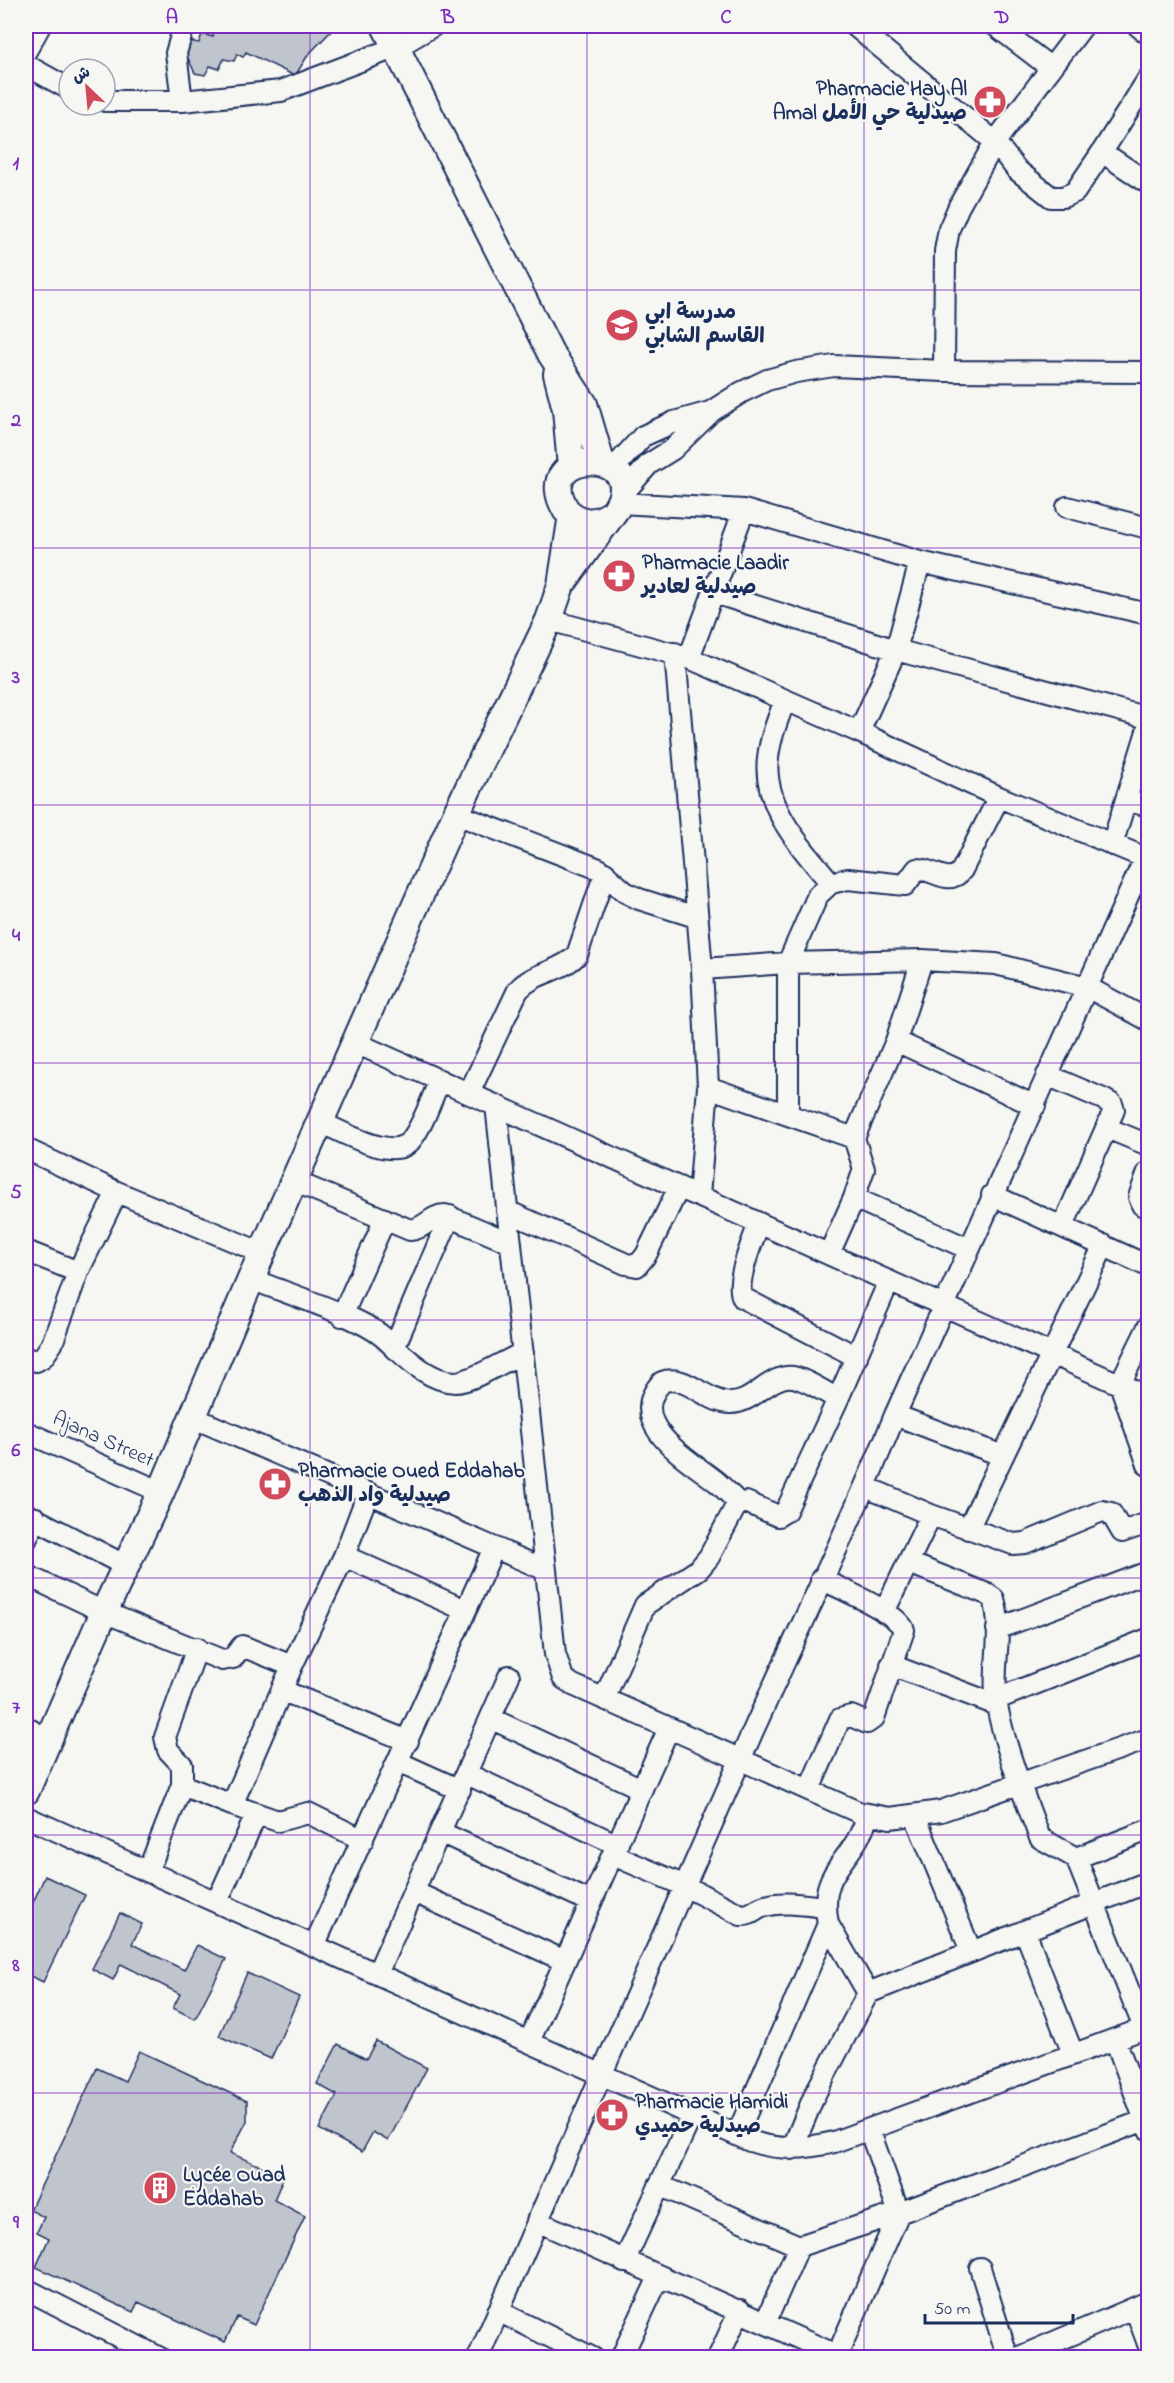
<svg xmlns="http://www.w3.org/2000/svg" width="1174" height="2383" viewBox="0 0 1174 2383" font-family="'Indie Flower','Playpen Sans Arabic',sans-serif">
<style>
.building{fill:#c0c4cd;stroke:#1b2f5e;stroke-width:1.5}
.lines{fill:none;stroke-linecap:round;stroke-linejoin:round}
.minor-casing{stroke:#1b2f5e;stroke-width:24}
.major-casing{stroke:#1b2f5e;stroke-width:30}
.minor{stroke:#f6f6f2;stroke-width:20}
.major{stroke:#f6f6f2;stroke-width:26}
.grid{fill:none;stroke:#7b2cbf;stroke-width:1.5;stroke-opacity:0.55}
.labels{text-anchor:middle;dominant-baseline:central;stroke-width:4.5;stroke-linejoin:round;paint-order:stroke}
.poi-label{font-size:21px;font-weight:bold;fill:#1b2f5e;stroke:#f6f6f2;text-anchor:start}
.street-label{font-size:21px;fill:#1b2f5e;stroke:#f6f6f2}
.neatline{fill:none;stroke:#7b2cbf;stroke-width:2}
.grid-label{font-size:20px;text-anchor:middle;font-weight:bold;fill:#7b2cbf}
</style>
<rect width="100%" height="100%" fill="#f6f6f2"/>
<filter id="ink" filterUnits="userSpaceOnUse"><feTurbulence type="fractalNoise" baseFrequency=".0167" numOctaves="2"/><feDisplacementMap in="SourceGraphic" scale="12" xChannelSelector="R" yChannelSelector="G"/><feConvolveMatrix kernelMatrix="1 2 1 2 8 2 1 2 1" color-interpolation-filters="sRGB"/></filter>
<g filter="url(#ink)">
<path class="building" d="M227,26H336L308,55L295,76L246,52L243,57L237,54L234,61L224,59L219,69L210,66L205,75L195,73L185,52L188,41L199,43L202,34L213,37L215,27L226,29Z
M45,1876L85,1895L43,1982L26,1974V1918Z
M120,1913L142,1924L132,1944L184,1970L197,1945L226,1959L195,2019L173,2008L180,1994L121,1964L113,1980L92,1969Z
M247,1973L299,1997L271,2059L219,2036Z
M376,2041L427,2068L388,2141L373,2132L362,2152L319,2129L337,2095L317,2084L338,2044L366,2059Z
M139,2051L247,2101V2121L230,2153L284,2176L274,2200L305,2216L254,2325L237,2317L225,2342L138,2302L133,2312L36,2267L49,2238L37,2232L44,2217L30,2210L97,2068L125,2081Z"/>
<g class="lines">
<defs>
<path id="minor" d="M855,26L995,142L1017,170L1051,197H1063L1075,192L1102,152L1148,183
M996,26L1051,68
M1138,26L1148,34
M26,51L40,26
M26,65L69,89
M105,101H182L281,91L397,47L433,26
M182,101L176,53L184,26
M1102,152L1148,79
M944,371L945,251L949,229L959,206L995,142L1083,26
M613,469L643,436L674,422L710,412
M621,496L649,464L673,449L712,411L742,392L767,380L796,372L834,366L944,371L1148,372
M620,503L744,510L920,562L1148,614
M1067,507L1148,528
M714,593L896,650L1148,718
M549,620L689,658L859,732L999,797L1148,859
M675,653L702,969L708,1087L699,1196
M689,658L744,510
M785,700C778,719 770,738 768,758C762,806 802,849 831,883
M859,732L896,650L920,562
M1126,800L1148,806
M456,814L599,869L625,892L639,899L696,917
M1112,845L1148,728
M702,969L788,963L922,960L996,964L1087,987L1148,1020
M896,1041L1035,1106
M356,1043L1148,1397
M1047,1075L1103,1099L1112,1104L1114,1110L1063,1226
M708,1087L854,1138L864,1169L854,1198L829,1254
M469,1093L518,990C534,972 561,972 577,955L605,873
M496,1105L555,1654L563,1678L573,1685L858,1812L890,1818L941,1811L1148,1739
M788,1115V963L818,895L831,883L848,879L905,885L917,869C934,869 949,887 962,870L999,797
M320,1122C341,1131 394,1163 411,1140C424,1124 431,1099 440,1080
M1107,1128L1148,1145
M854,1138L896,1041L922,960
M26,1149L117,1192L262,1253
M1148,1172L1139,1197L1142,1205L1148,1208
M294,1181L410,1230C425,1229 431,1215 445,1215L511,1243
M992,1195L1148,1266
M854,1198L969,1249
M507,1211L626,1264L637,1266L646,1255L679,1187
M759,1223C753,1241 734,1282 743,1298L857,1357
M26,1251L78,1272
M251,1279C285,1293 356,1315 382,1336C402,1353 426,1381 455,1382C473,1382 505,1360 523,1353
M342,1316L385,1219
M1148,1327L1120,1384L1148,1465
M394,1348L450,1216
M26,1358L36,1361L43,1357L52,1344L78,1272L117,1192
M895,1415L1003,1456
M192,1417L546,1570
M26,1432L161,1492
M866,1487L931,1515L1013,1544L1025,1543L1102,1511L1111,1513L1122,1532L1148,1523
M739,1503C732,1497 725,1489 718,1483C693,1462 622,1424 662,1382C686,1373 705,1402 730,1403C753,1404 770,1374 793,1377C808,1380 824,1392 838,1399
M26,1514L126,1566
M968,1529L1104,1245
M26,1540L36,1518
M344,1556L465,1610
M909,1563L987,1594L994,1599C1004,1633 991,1671 997,1706C1006,1751 1024,1796 1040,1838L1076,1858L1144,2028
M26,1575L104,1612L222,1660L233,1658L242,1646L292,1666
M884,1612L931,1515
M997,1629L1148,1572
M891,1665L997,1705
M283,1691L408,1741
M604,1699L645,1605L699,1569L709,1557L736,1506L746,1502L778,1516L786,1511L838,1399L889,1281
M997,1699L1148,1639
M492,1719L642,1789
M26,1727L47,1740
M398,1762L460,1790
M467,1774L618,1845
M182,1785L232,1805
M809,1790L840,1719L851,1716L867,1723L874,1718L904,1630C897,1612 839,1588 821,1579
M915,1816L971,1951
M26,1817L750,2141C779,2151 805,2149 834,2142L1148,2027
M440,1832L591,1902
M363,1840L308,1813L278,1821L232,1805L292,1666L344,1556L368,1493
M613,1855L685,1886L741,1915C751,1916 754,1910 762,1907C781,1900 806,1905 825,1907
M1076,1858L1148,1830
M148,1871L182,1785V1765L168,1750L165,1737L197,1648
M414,1892L565,1961
M217,1902L256,1815
M1025,1931L1073,2054
M314,1946L494,1548
M377,1974L509,1676
M868,1993L1148,1882
M1115,2039L1148,2129
M529,2042L669,1728
M737,2135L828,1924C817,1866 854,1865 868,1814
M792,2149L815,2094L868,1993L828,1924
M659,2185L799,2246L899,2213L1148,2119
M537,2221L843,2358
M624,2262L692,2115
M980,2268L1008,2358
M26,2289L160,2358
M1135,2308L1148,2344
M498,2311L593,2358
M766,2321L799,2246
M478,2358C569,2148 660,1940 753,1731C800,1626 852,1522 895,1415L1145,858
M621,2358L659,2277
M718,2358L740,2310
M836,2358L899,2213L869,2129
M1017,2358L1148,2302"/>
<path id="major" d="M385,26L551,354L584,404L601,462
M557,374L566,409L571,467
M565,580L616,509C653,447 528,446 566,510C580,524 595,525 611,514
M26,1791L104,1612L161,1492L262,1253L456,814L549,620L561,585L572,515"/>
</defs>
<use href="#minor" class="minor-casing"/>
<use href="#major" class="major-casing"/>
<use href="#minor" class="minor"/>
<use href="#major" class="major"/>
</g>
</g>
<path class="grid" d="M310,26V2358M587,26V2358M864,26V2358M26,290H1148M26,548H1148M26,805H1148M26,1063H1148M26,1320H1148M26,1578H1148M26,1835H1148M26,2093H1148"/>
<defs>
<symbol id="pharmacy-disc" viewBox="-11 -11 22 22"><circle r="9.5" fill="#d1495b" stroke="#f6f6f2"/><path d="M-2-6h4v4h4v4h-4v4h-4v-4h-4v-4h4Z" fill="#fff"/></symbol>
<symbol id="school-disc" viewBox="-11 -11 22 22"><circle r="9.5" fill="#d1495b" stroke="#f6f6f2"/><path d="M0-5L7-2L0 1L-7-2ZM-4 1L0 2.5L4 1V4Q0 6-4 4Z" fill="#fff"/></symbol>
<symbol id="building-disc" viewBox="-11 -11 22 22"><circle r="9.5" fill="#d1495b" stroke="#f6f6f2"/><path d="M-4-6H4V6H1V3H-1V6H-4ZM-2.5-4.3h1.7v1.8h-1.7ZM.8-4.3h1.7v1.8H.8ZM-2.5-1h1.7V.8h-1.7ZM.8-1h1.7V.8H.8Z" fill="#fff"/></symbol>
</defs>
<g fill-rule="evenodd">
<use href="#pharmacy-disc" x="971" y="83" width="38" height="38"/>
<use href="#school-disc" x="603" y="306" width="38" height="38"/>
<use href="#pharmacy-disc" x="600" y="557" width="38" height="38"/>
<use href="#pharmacy-disc" x="256" y="1465" width="38" height="38"/>
<use href="#pharmacy-disc" x="593" y="2096" width="38" height="38"/>
<use href="#building-disc" x="141" y="2169" width="38" height="38"/>
</g>
<g class="labels">
<g class="poi-label">
<text x="967" y="90" text-anchor="end">Pharmacie Hay Al<tspan x="967" dy="24">Amal صيدلية حي الأمل</tspan></text>
<text x="645" y="313">مدرسة ابي<tspan x="645" dy="24">القاسم الشابي</tspan></text>
<text x="642" y="564">Pharmacie Laadir<tspan x="642" dy="24">صيدلية لعادير</tspan></text>
<text x="298" y="1472">Pharmacie Oued Eddahab<tspan x="298" dy="24">صيدلية واد الذهب</tspan></text>
<text x="635" y="2103">Pharmacie Hamidi<tspan x="635" dy="24">صيدلية حميدي</tspan></text>
<text x="183" y="2176">Lycée Ouad<tspan x="183" dy="24">Eddahab</tspan></text>
</g>
<g class="street-label">
<text transform="translate(103 1440) rotate(24)">Ajana Street</text>
</g>
</g>
<rect width="1174" height="2383" fill="none" stroke="#f6f6f2" stroke-width="66"/>
<g transform="translate(87 87) rotate(334)"><circle r="28" fill="#f6f6f2" stroke="#9ea6b7" stroke-width="1.5"/>
<path d="M0-4.5L10 22L0 15L-10 22Z" fill="#d1495b"/>
<text y="-9" font-size="16" font-weight="bold" text-anchor="middle" fill="#1b2f5e">ش</text>
</g>
<path d="M925 2314v9h148v-9" fill="none" stroke="#1b2f5e" stroke-width="3"/>
<text x="934" y="2314" font-size="18" fill="#1b2f5e" stroke="#f6f6f2" stroke-width="4.5" paint-order="stroke">50 m</text>
<rect x="33" y="33" width="1108" height="2317" class="neatline"/>
<g class="grid-label">
<text x="172" y="23">A</text>
<text x="448" y="23">B</text>
<text x="726" y="23">C</text>
<text x="1002" y="23">D</text>
<text x="16" y="169">1</text>
<text x="16" y="426">2</text>
<text x="16" y="683">3</text>
<text x="16" y="941">4</text>
<text x="16" y="1198">5</text>
<text x="16" y="1456">6</text>
<text x="16" y="1713">7</text>
<text x="16" y="1971">8</text>
<text x="16" y="2228">9</text>
</g>
</svg>
